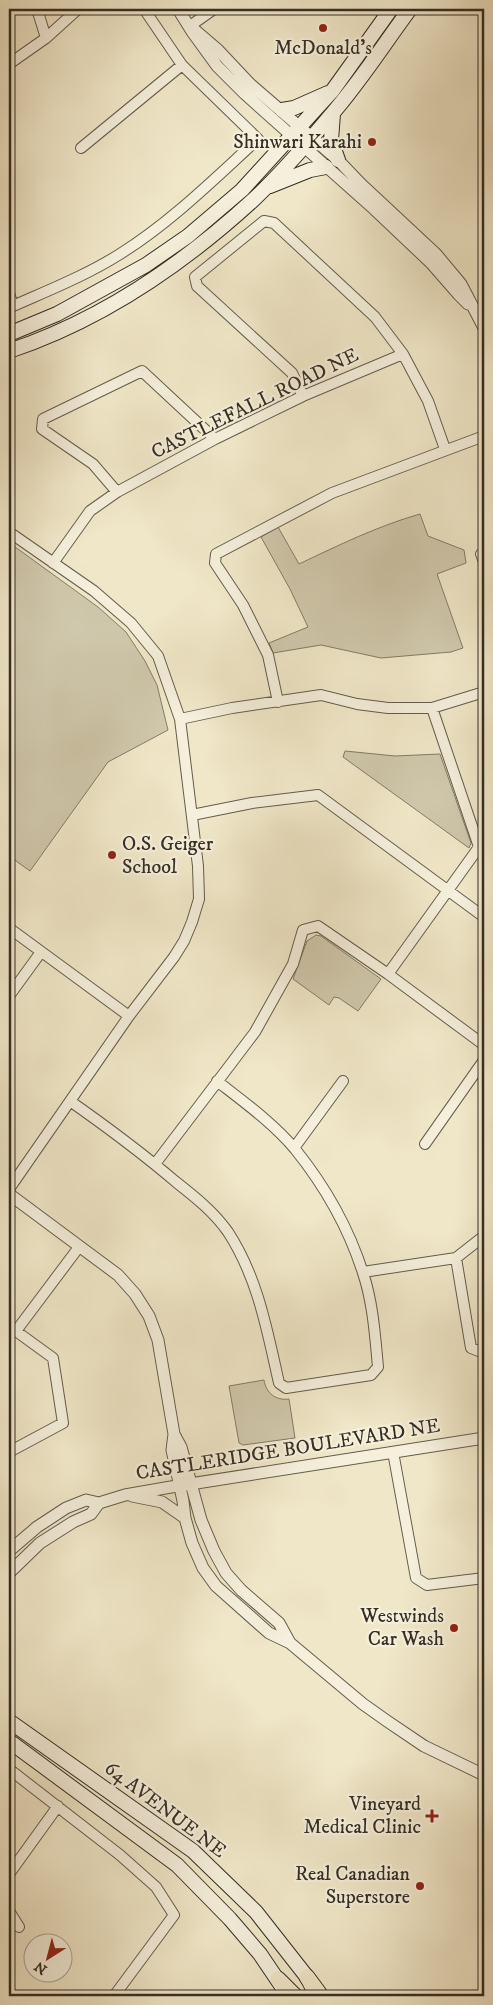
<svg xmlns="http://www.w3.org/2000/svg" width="493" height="2005" viewBox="0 0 493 2005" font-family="'IM FELL DW Pica',serif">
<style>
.green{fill:#d0c8ac;stroke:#827b68}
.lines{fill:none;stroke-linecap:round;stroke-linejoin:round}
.minor-casing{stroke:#645c4d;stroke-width:12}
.tertiary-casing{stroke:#645c4d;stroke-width:13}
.secondary-casing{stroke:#352e24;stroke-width:16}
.primary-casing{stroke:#352e24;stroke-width:17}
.minor{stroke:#f5efdb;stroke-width:10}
.tertiary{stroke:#f5efdb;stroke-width:11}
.secondary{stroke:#f5efdb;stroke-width:14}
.primary{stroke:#f0e7c8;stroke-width:15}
.poi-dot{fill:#8f2418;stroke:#f5efdb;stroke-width:2}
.labels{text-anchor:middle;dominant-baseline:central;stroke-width:4.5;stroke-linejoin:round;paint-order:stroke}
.poi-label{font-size:20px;fill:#352e24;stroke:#f5efdb;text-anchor:end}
.street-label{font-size:20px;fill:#352e24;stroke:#f5efdb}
</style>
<rect width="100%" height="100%" fill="#f0e7c8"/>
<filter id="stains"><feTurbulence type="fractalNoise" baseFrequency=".004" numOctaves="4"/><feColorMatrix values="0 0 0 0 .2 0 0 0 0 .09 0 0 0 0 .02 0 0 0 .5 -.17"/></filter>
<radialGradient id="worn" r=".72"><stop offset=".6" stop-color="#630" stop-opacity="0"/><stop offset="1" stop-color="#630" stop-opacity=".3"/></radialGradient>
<path class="green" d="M420,514L428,536L464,550L466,563L437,574L463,648L451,652L381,658L321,645L273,653L269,643L308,627L290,589L261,537L278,527L299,564C339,545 378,526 420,514Z
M11,544L98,607L126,632L145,661L157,685L168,730L108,762L30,871L9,856V546Z
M345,751L395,756L440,754L471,843L469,848L343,757Z
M316,935L321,936L381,979L358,1011L339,998L334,997L329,1005L293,979L307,941Z
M264,1380C266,1393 276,1401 289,1399L295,1438L243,1445L239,1443L229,1386Z"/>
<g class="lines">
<defs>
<path id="minor" d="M37,9L46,38
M190,26L214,9
M9,64L46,38L78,9
M81,148L182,65
M9,293L13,306C49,290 87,275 120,254C171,222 213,180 258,139L182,65L144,9
M303,396L292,373L197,286L195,277L264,221L274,223L375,317L403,354
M117,492L93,464L42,429L43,419L142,371L215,439
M9,532L94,591L131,623L158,656L180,719L198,866L199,899L192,922L184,941L174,957L129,1016L9,1189
M481,554L484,562
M53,563L90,511L117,492L215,439L303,396L403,354L428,401L445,449
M278,702L268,655L243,605L215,563L216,554L332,493L484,436
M180,719L232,708L321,695L357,704L388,708H432L484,692
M192,815L252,803L318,795L484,917
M9,928L129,1016
M388,974L479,847L432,708
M9,996L41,952
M70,1101C107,1127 142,1153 176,1182C195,1197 214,1212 228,1232C258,1278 267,1330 279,1383L286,1388L371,1375L378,1367C375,1335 373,1303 363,1273C349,1229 324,1185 295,1149C273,1123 244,1102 217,1081
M425,1144L484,1060
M294,1148L343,1081
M155,1164L255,1032L293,964L303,930L318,926L388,974L484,1045
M456,1258L471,1348L484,1353
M363,1272L456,1258L484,1236
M9,1326L53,1358L63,1423L9,1452
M16,1331L79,1247
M393,1452L416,1578L427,1585L484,1578
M9,1769L120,1855L156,1887L174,1915L114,1996
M9,1874L58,1806
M9,1911L19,1927"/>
<path id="tertiary" d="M178,9L193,33L217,66L245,94L374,209L431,263L458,294L468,304
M190,26L218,50L250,84L338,160L361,184L436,254L461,284L484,328
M9,1194L118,1275L135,1294L149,1316L158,1340L174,1434L172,1450L183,1501L185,1518L192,1543L203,1568L216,1586L269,1633L290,1643L363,1704L387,1721L424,1746L484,1775
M174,1434L181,1447L201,1520L214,1551L226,1573L241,1590L279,1623L290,1643
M132,1496L162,1502L185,1518
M9,1551L37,1527L66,1508L86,1500L99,1503L125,1495L171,1487L484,1438
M9,1573L40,1543L73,1522L91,1514L99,1503"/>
<path id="secondary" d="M282,110L294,108L328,93
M333,114L331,140L338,160
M270,186L310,170L326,167
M9,334L57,314L146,265L188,236L242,190L333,90L391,9
M9,351C99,321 182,265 252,201C280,175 306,145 331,115C360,82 384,44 410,9
M9,1721L193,1851L256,1912L307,1977L312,1987
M9,1741L177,1865L230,1919L260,1954L283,1988"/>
<path id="primary" d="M307,1977L321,1996
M278,1979L295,1996"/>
</defs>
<use href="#minor" class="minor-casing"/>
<use href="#tertiary" class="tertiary-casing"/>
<use href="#secondary" class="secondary-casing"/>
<use href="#primary" class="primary-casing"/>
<use href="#minor" class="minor"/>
<use href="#tertiary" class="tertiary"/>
<use href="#secondary" class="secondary"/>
<use href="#primary" class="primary"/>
</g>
<g class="poi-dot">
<circle cx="323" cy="28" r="5"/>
<circle cx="372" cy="142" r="5"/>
<circle cx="112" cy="855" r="5"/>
<circle cx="454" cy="1628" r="5"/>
<path d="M429.5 1808.5h5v5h5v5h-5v5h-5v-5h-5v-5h5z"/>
<circle cx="420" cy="1886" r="5"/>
</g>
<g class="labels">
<g class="poi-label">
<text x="323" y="48" text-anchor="middle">McDonald's</text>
<text x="362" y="142">Shinwari Karahi</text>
<text x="122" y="844" text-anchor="start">O.S. Geiger<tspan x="122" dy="23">School</tspan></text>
<text x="444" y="1616">Westwinds<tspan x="444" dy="23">Car Wash</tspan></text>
<text x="421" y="1804">Vineyard<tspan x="421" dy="23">Medical Clinic</tspan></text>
<text x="410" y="1874">Real Canadian<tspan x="410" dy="23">Superstore</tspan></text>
</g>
<g class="street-label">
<text transform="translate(255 404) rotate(-26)">CASTLEFALL ROAD NE</text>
<text transform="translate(288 1450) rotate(-9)">CASTLERIDGE BOULEVARD NE</text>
<text transform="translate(165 1810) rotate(37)">64 AVENUE NE</text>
</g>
</g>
<rect width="493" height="2005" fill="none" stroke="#f0e7c8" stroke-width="30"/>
<rect x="10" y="10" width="473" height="1985" fill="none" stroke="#352e24" stroke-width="2.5"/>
<rect x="15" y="15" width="463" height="1975" fill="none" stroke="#352e24"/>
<g transform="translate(48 1958) rotate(216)"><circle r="24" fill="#f5efdb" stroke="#a8a292"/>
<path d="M0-4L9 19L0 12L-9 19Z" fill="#8f2418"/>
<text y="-8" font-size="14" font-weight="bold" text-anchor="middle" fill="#352e24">N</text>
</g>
<rect width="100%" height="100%" filter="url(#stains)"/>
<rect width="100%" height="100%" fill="url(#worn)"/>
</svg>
